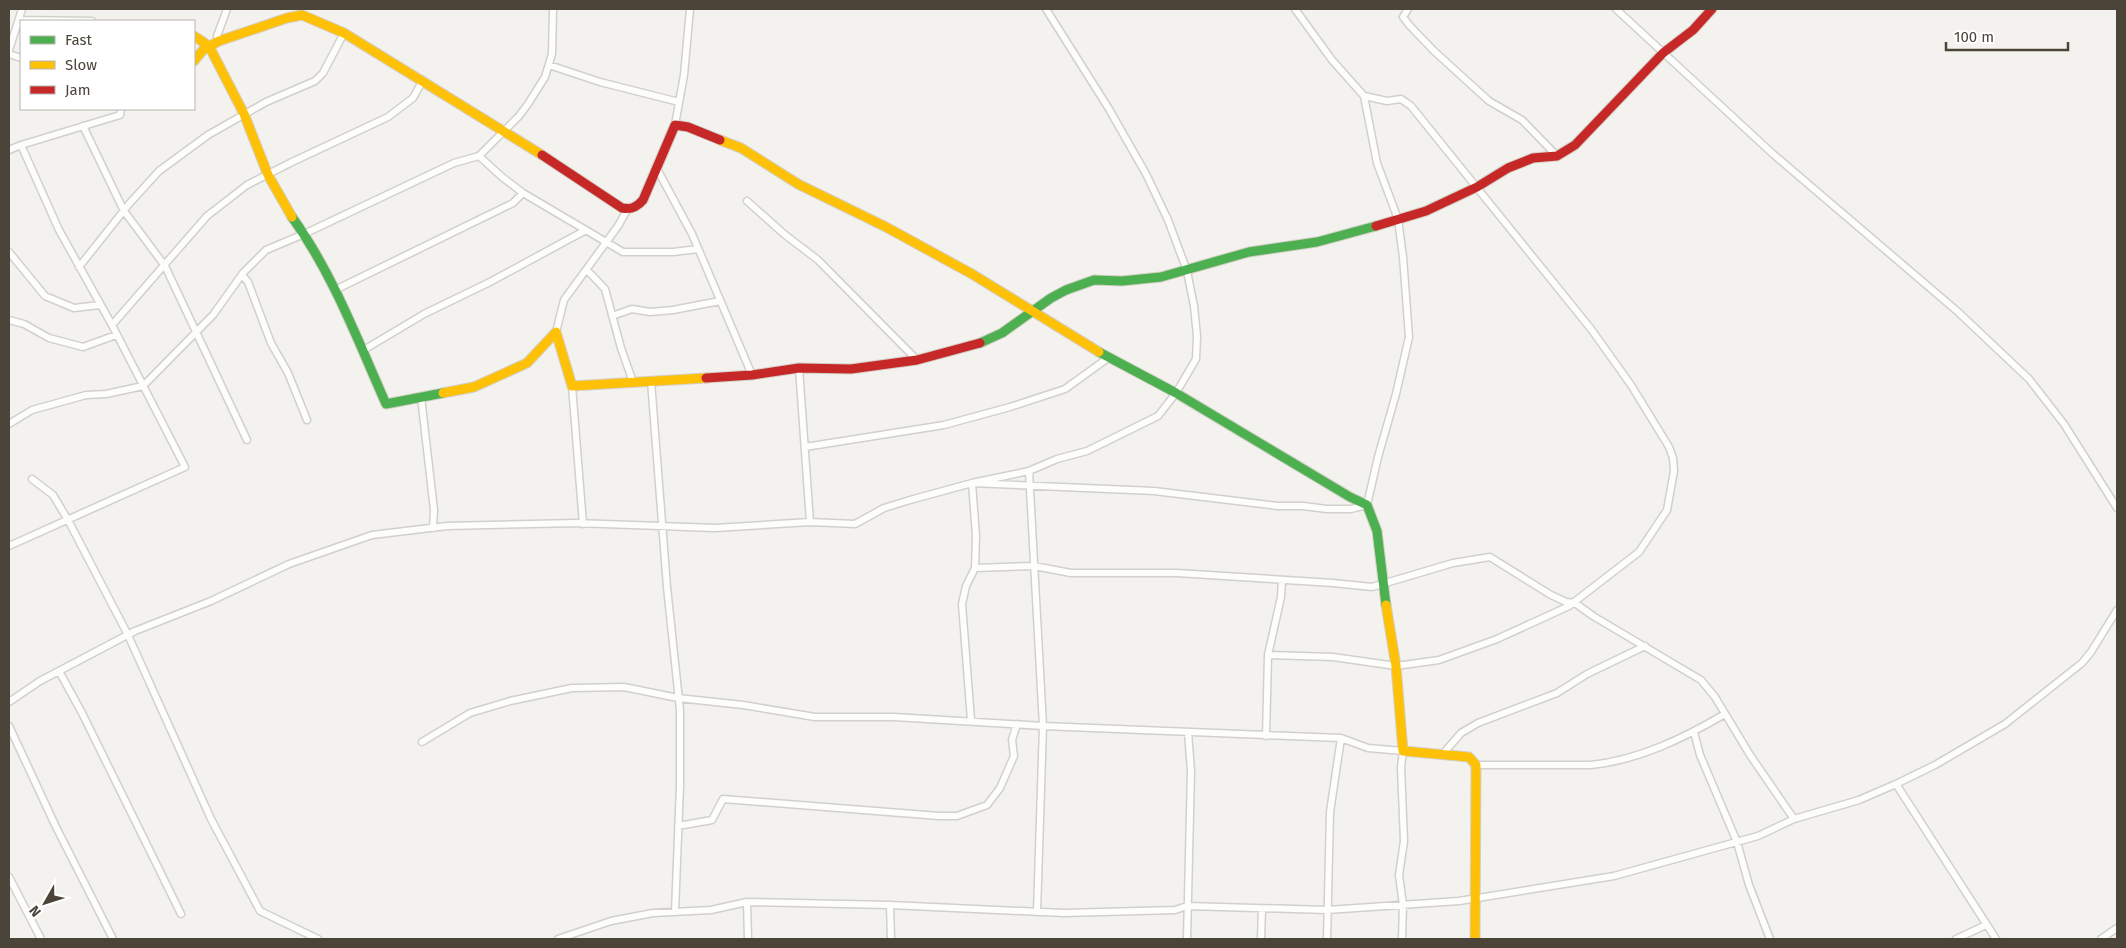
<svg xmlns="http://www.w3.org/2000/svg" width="2126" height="948" viewBox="0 0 2126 948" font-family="'Fira Sans',sans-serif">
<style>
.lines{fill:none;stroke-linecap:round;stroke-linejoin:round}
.street-casing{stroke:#d2d0cb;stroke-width:9}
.fast-casing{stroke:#d3cfc5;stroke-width:11}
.slow-casing{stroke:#d3cfc5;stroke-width:11}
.jam-casing{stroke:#d3cfc5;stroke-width:11}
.street{stroke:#fdfdfc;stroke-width:6}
.fast{stroke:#4caf50;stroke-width:9}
.slow{stroke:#ffc107;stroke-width:9}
.jam{stroke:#c62828;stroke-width:9}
</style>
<rect width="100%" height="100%" fill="#f4f2ee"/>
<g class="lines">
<defs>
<path id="street" d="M1408,9L1403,17L1410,26L1434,51L1489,101L1522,120L1557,156
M1616,9L1773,154L1957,311L2029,379L2064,424L2117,508
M19,20L92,21
M219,41L217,36L227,9
M9,50L22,9
M9,54L21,58
M549,65L600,82L679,102
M675,125L684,75L690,9
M83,126L124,211L165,266L247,440
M21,145L120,115L121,109
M9,150L21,145L59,230L112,325
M479,156L502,177L523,193L623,252H673L698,249
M656,167L692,234L752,375
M747,201L784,234L818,260L917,360
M9,252L45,296L74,308L100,305
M79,267L129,204L159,171L208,135L266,102L315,81L323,73L344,33
M587,270L605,289L621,348L633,382
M242,275L248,282L271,343L288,373L307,420
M335,290L513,203L523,193
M612,316L632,309L650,312L673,310L720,301
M9,320L24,324L49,338L83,347L116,335
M556,332L564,300L618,226L627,210
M362,351L424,314L490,282L586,230
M799,368L810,522
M651,381L667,587L680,710V786L675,912
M572,386L583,524
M421,397L434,510L433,528
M9,424L32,410L86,395L106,394L143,386L213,315L243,273L266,250L304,234L454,163L479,156L519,116L528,104L545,77L552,54L553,9
M805,447L944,425L1010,407L1065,389L1108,358
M32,479L53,495L68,520L128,635L211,819L260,911L318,939
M9,546L185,467L112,325L207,216L247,185L292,162L388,117L413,98L423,80
M975,568L1034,566L1071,573H1177L1333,583L1372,587L1453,563L1490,557L1551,595L1566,602L1575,603L1593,616L1701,680L1715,697L1750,755L1794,819
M1268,655L1281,597L1282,580
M59,671L82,713L181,914
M9,702L40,681L135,631L211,601L289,564L372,535L447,526L576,523L715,528L810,522L855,524L884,508L910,500L972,483L1029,471L1057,459L1087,451L1158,416L1176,393L1196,359L1197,336L1194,306L1187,271L1168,220L1146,174L1109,109L1046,9
M971,720L962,604L966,586L975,568L976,536L972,483L1154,491L1278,506H1303L1327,509H1351L1367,505L1378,457L1396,394L1409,337L1403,257L1398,219L1377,163L1364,96L1332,60L1295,9
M9,726L56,827L113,939
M1694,732L1700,755L1737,842L1749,885L1770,939
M1266,736L1268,655L1333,657L1396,666L1439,660L1497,639L1569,606L1639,552L1667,510L1674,471L1673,458L1669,447L1631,385L1591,329L1411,106L1401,99L1387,101L1364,96
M422,742L470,713L510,701L572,688L624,687L678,698L743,705L815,717H894L1043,726L1029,471
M1442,755L1461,733L1478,723L1557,693L1587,674L1645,646
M1476,765H1591C1639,760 1684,738 1725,714
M1896,784L1996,939
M678,826L712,820L723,799L939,816H957L987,805L1000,788L1014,756L1012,740L1017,724
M9,877L41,939
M747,902L748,939
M890,905L891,939
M1037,912L1043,726L1341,738L1368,748L1403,751L1401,767L1404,841L1399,875L1403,905L1402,939
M558,939L611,921L653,913L711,910L747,902L890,905L1064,913L1175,910L1187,906L1327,910L1459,901L1614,876L1758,836L1794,819L1859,800L1896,784L1935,765L2005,724L2082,663L2091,652L2117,610
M1187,939L1191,771L1188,732
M1261,939L1262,909
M1327,939L1330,812L1341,738
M1956,939L1986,925
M2101,939L2117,928"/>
<path id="fast" d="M292,217C333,274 358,341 386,404L443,393
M980,343L1002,333L1051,298L1066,290L1094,280L1122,281L1161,277L1249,252L1317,242L1376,226
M1099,352L1176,393L1350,497L1367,505L1377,531L1386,605"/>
<path id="slow" d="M194,36L209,46L244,114L268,175L292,217
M194,61L203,50L219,41L287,18L302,15L344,33L542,155
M720,140L741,148L798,184L886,227L972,274L1099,352
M443,393L474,387L527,363L556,332L572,386L706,378
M1386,605L1396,666L1403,751L1469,757L1476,765L1475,939"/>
<path id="jam" d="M542,155L622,208C631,210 637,207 643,200L675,125L688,127L720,140
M1376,226L1426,211L1477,187L1508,168L1533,158L1557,156L1575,145L1663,53L1693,30L1712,9
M706,378L752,375L799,368L851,369L917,360L980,343"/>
</defs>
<use href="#street" class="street-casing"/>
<use href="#fast" class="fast-casing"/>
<use href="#slow" class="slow-casing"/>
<use href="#jam" class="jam-casing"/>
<use href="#street" class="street"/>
<use href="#fast" class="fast"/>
<use href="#slow" class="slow"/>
<use href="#jam" class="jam"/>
</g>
<rect width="2126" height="948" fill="none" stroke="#4b4439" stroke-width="20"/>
<rect x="20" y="20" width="175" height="90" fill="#ffffff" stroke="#b7b4b0"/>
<rect x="30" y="36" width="25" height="8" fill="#4caf50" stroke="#b7b4b0"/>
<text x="65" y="45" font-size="15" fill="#4b4439">Fast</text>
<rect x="30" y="61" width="25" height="8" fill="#ffc107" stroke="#b7b4b0"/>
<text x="65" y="70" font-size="15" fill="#4b4439">Slow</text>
<rect x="30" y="86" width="25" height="8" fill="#c62828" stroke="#b7b4b0"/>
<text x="65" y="95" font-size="15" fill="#4b4439">Jam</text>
<g transform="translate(45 903) rotate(231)" stroke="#ffffff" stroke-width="4" paint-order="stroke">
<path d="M0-4L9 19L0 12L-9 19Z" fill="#4b4439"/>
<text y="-8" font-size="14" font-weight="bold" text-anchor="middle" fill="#4b4439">N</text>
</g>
<path d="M1946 42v8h122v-8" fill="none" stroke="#4b4439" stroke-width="2.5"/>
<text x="1954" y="42" font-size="15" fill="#4b4439" stroke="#ffffff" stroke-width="4" paint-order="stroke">100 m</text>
</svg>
